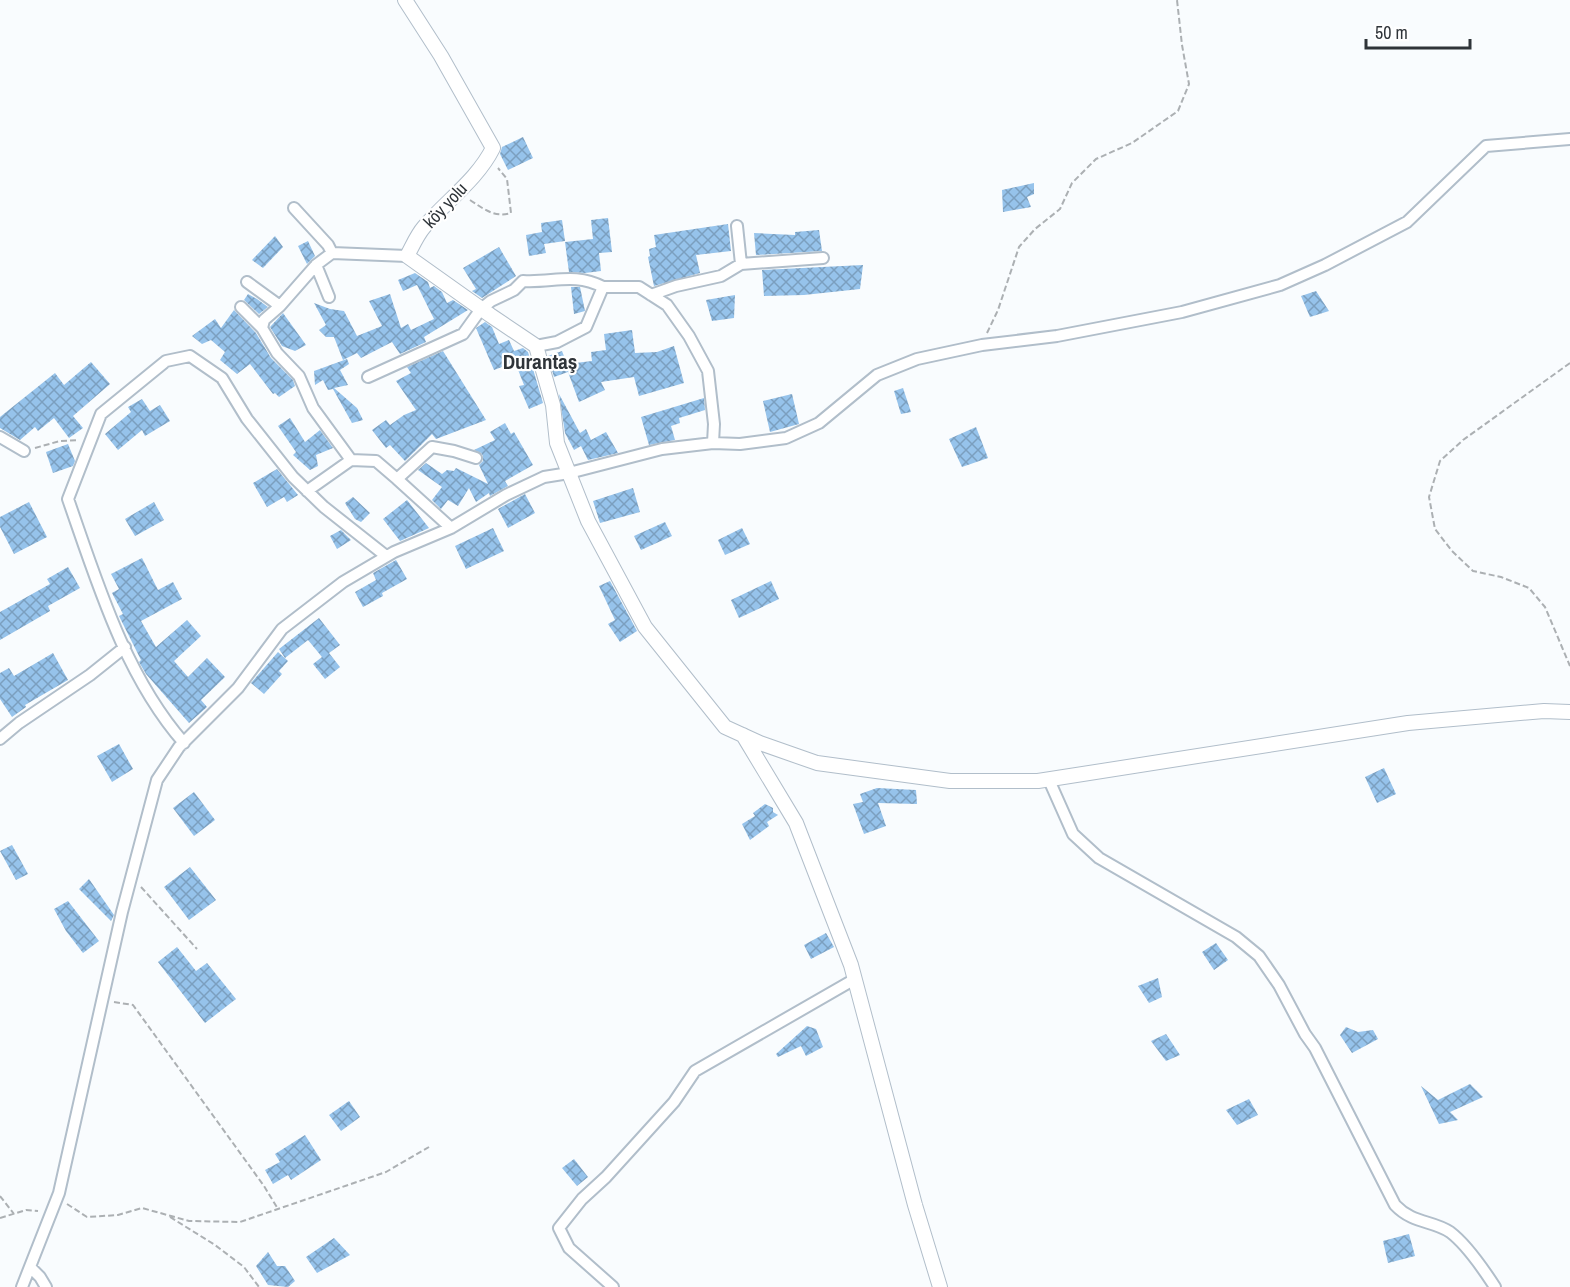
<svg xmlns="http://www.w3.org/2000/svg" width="1570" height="1287" viewBox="0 0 1570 1287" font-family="'Archivo Narrow',sans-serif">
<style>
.building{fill:url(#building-cross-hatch)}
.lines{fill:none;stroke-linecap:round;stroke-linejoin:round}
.minor-casing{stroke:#b1beca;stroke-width:14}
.tertiary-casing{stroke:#b1beca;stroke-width:16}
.path{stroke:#acb0b3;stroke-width:2;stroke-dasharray:6 3;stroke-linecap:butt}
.minor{stroke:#fff;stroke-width:10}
.tertiary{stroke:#fff;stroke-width:14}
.labels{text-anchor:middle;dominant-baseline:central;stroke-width:4.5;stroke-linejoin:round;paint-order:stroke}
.street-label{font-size:18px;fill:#2f3439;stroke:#fff}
.quarter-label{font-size:21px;font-weight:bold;fill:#2f3439;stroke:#fff}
</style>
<defs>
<pattern id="building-cross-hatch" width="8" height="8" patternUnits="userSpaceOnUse" patternTransform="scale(1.5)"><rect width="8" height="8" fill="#96c3eb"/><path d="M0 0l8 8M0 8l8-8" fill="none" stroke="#7b9fbf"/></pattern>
</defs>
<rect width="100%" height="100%" fill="#f9fcfe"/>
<path class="building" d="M523,137L533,158L508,170L500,154L502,147Z
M1034,183V194L1027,197L1031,207L1003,212L1002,190Z
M608,218L612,252L599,253L601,271L585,273L569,272L565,242L593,239L591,220Z
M562,220L565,241L544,244L546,253L529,256L526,235L542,232L541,223Z
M728,224L731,251L696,255L700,273L654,286L648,257L650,256L649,249L656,247L654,235Z
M819,230L822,251L756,255L754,233L795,235V232Z
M275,236L283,247L263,268L252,260Z
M308,241L315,256L307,264L298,246Z
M499,247L516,276L482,298L472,291L476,289L463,268Z
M863,265L860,289L804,295L764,296L762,270Z
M415,273L428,282L430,288L434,286L442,292L447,303L453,300L468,310L424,337L426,342L400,354L392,342L361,358L357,353L343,360L334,337H326L319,330L326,325L314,303L330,309L344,311L357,336L382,326L369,301L390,294L401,328L408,324L411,330L434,319L417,285L403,291L398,280Z
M571,287H580L585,311L574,314Z
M1316,291L1329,311L1310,317L1301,296Z
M248,294L257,299L268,307L259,314L244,300Z
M735,295L734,318L712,321L706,300Z
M234,310L256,333L271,358L293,380L295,386L279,397L275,393L273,394L250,364L237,374L220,360L225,352L211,340L202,344L192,336L215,319L221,328Z
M283,313L306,345L295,351L282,346L270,327Z
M485,322L492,327L499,344L509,340L514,351L523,348L528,352L543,403L529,409L519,386L524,385L515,362L494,370L476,328Z
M632,330L635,353L657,352L674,346L684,383L639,396L634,377L601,382L605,390L579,402L568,372L554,377L548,356L562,351L567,364L592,361L591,352L606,350L604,334Z
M443,351L486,420L436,439L432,434L405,461L390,445L386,448L372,430L386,420L390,425L404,415L416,410L396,381L411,373L407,367Z
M347,359L349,364L340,370L348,385L334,388L357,408L363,420L352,423L333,389L328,390L323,380L315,385L314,371Z
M91,362L110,384L73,416L83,428L69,438L54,418L38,431L35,427L20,440L0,428V417L55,373L64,385Z
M903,388L911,412L901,414L894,391Z
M559,394L580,433L586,429L591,440L606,432L618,453L588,460L581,446L574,450L565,433Z
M792,394L799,424L770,432L763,401Z
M704,398L705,410L679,418L680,423L671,426L675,440L649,445L641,417Z
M142,399L150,411L160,405L170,421L145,436L142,430L118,450L105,434L131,412L128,407Z
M290,418L305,442L320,430L333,448L316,455L318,466L310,470L293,455L296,452L278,426Z
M505,423L511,434L514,432L533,465L505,481L508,486L490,496L489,493L476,502L469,488L458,506L448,500L441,509L432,500L442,487L418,470L426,463L442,474L447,470L454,471L456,468L488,484L479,465L483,461V456L481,453L474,450L495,440L490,432Z
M976,427L988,458L962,467L949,439Z
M68,444L75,461L73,466L53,473L46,452Z
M277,469L298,495L287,502L284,497L267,507L253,483Z
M633,488L640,512L600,523L593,501Z
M525,494L535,513L508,528L498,509Z
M353,497L370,513L361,522L355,519L345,503Z
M407,500L429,528L400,541L383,519Z
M29,502L47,537L14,554L0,527V517Z
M154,502L164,520L135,536L125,519Z
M665,522L672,536L641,550L634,536Z
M493,528L504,551L466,569L455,546Z
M742,528L750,544L725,555L718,540Z
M341,530L351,540L337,549L330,536Z
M142,558L158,590L173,582L182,599L141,621L156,647L187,620L201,636L174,661L188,677L207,658L225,677L201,700L207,707L189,723L146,674L139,662L141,660L119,616L123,614L112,593L119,589L111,574Z
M396,560L407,579L382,593L383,596L363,607L355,592L376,580L373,573Z
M68,567L80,588L48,606L50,611L0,640V612L50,584L47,579Z
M610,581L637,631L620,642L608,624L615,620L599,586Z
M771,581L779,599L739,618L731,600Z
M319,618L340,645L329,653L340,667L325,679L313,664L322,657L308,640L285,658L279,649Z
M278,652L288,661L279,671L282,674L264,694L251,683Z
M53,653L68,680L25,705L26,707L12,717L0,699V673L9,668L14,676Z
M119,744L133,769L112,782L97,756Z
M1384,768L1396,794L1377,803L1365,777Z
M877,788L916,790L917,804L878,803L886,826L864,834L853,804L863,802L860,794Z
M194,792L215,820L194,836L173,808Z
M765,804L773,808V812L778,815L767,822L769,826L750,840L742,824L755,816L753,813Z
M12,845L28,874L16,880L0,851Z
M190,867L216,900L189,920L164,887Z
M89,879L114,915L111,921L79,889Z
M68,901L99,941L83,953L66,931L54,909Z
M826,933L834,947L811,959L804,945Z
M1216,943L1228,960L1214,970L1202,952Z
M177,947L196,971L207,963L236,999L205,1023L158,962Z
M1158,978L1162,997L1149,1003L1138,986Z
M807,1026L816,1029L823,1047L806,1056L801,1046L778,1057L776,1054Z
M1346,1027L1358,1032L1373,1030L1378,1039L1352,1053L1340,1035Z
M1166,1034L1180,1055L1166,1061L1151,1041Z
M1470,1084L1483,1097L1450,1112L1458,1120L1439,1124L1421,1086L1438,1100Z
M1249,1099L1258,1115L1237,1125L1226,1110Z
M349,1101L360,1117L341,1131L329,1115Z
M305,1135L321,1160L291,1180L288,1175L273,1184L265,1170L280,1162L275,1154Z
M574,1159L588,1177L577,1186L562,1168Z
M1409,1234L1415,1256L1388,1263L1383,1241Z
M334,1238L350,1255L317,1273L306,1257Z
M268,1252L277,1266H285L295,1281L288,1287L268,1285L256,1266Z"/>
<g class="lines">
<defs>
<path id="minor" d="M294,208L328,245L332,253L407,256
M737,226L741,264
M316,265L329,297
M247,282L280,306L316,265L332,253
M651,295L676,286L721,276L741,264L823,258
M241,307L262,328L277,353L299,376L313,408L351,460L307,491
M262,328L264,320L280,306
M368,377L463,334L481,309L491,301L514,290L523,281C553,283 574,272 603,287
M0,437L24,451
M713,443L740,444L786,438L819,423L877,375L917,359L982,345L1057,336L1182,312L1280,285L1325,265L1407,222L1486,146L1570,139
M351,460L376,461L397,479L432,447L454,451L476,458
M397,479L451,528
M0,739L19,723L90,675L125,647
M184,743C125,676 97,582 68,499L101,414L166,361L190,356L222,378L247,419L293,477L324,507L386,556
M1049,780L1073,834L1099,858L1236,937L1259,956L1279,985L1305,1034L1315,1048L1395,1205C1413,1224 1432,1220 1450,1232C1466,1244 1484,1270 1495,1287
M30,1267L40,1277L46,1287
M22,1287L59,1193L122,912L157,780L179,747L238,688L282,629L343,582L394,552L451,528L506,495L544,477L569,473L662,449L713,443L714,424L708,371L689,336L667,305L639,287H603L586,327L557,342L536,346
M613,1287L569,1248L559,1228L582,1199L606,1177L674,1102L695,1071L855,979"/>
<path id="tertiary" d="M405,0L441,56L493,148C477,180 446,201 424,227C417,235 412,247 407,256L490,315L536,346L553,405L557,443L588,521L645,627L725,727L760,743L817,763L950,781H1038L1408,723L1544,711L1570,712
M743,735L796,823L851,965L915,1205L940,1287"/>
</defs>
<use href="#minor" class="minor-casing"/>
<use href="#tertiary" class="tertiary-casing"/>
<path class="path" d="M470,200C484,209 494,218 511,213L507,179L498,168
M987,333L998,310L1019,247L1035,229L1060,209L1072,183L1096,159L1132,143L1178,111L1189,84L1182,45L1177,0
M1570,363L1463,440L1440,461L1429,497L1435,529L1452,551L1473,571L1501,577L1529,588L1545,607L1570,666
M35,448L60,441L79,440
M141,887L197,949
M114,1002L133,1005L264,1186L278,1209
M0,1196L14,1214
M67,1204L87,1217L118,1215L142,1208L189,1221L240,1222L386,1172L429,1147
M170,1217L215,1245L244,1267L259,1287
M0,1218L26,1210L38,1211"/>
<use href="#minor" class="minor"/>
<use href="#tertiary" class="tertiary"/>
</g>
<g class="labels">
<g class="street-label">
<text transform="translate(445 205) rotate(-47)">köy yolu</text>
</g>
<g class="quarter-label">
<text x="540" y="361">Durantaş</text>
</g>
</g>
<path d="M1366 39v9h104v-9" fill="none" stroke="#2f3439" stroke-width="3"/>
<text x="1375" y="39" font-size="18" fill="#2f3439" stroke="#ffffff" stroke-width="4.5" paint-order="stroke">50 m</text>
</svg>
